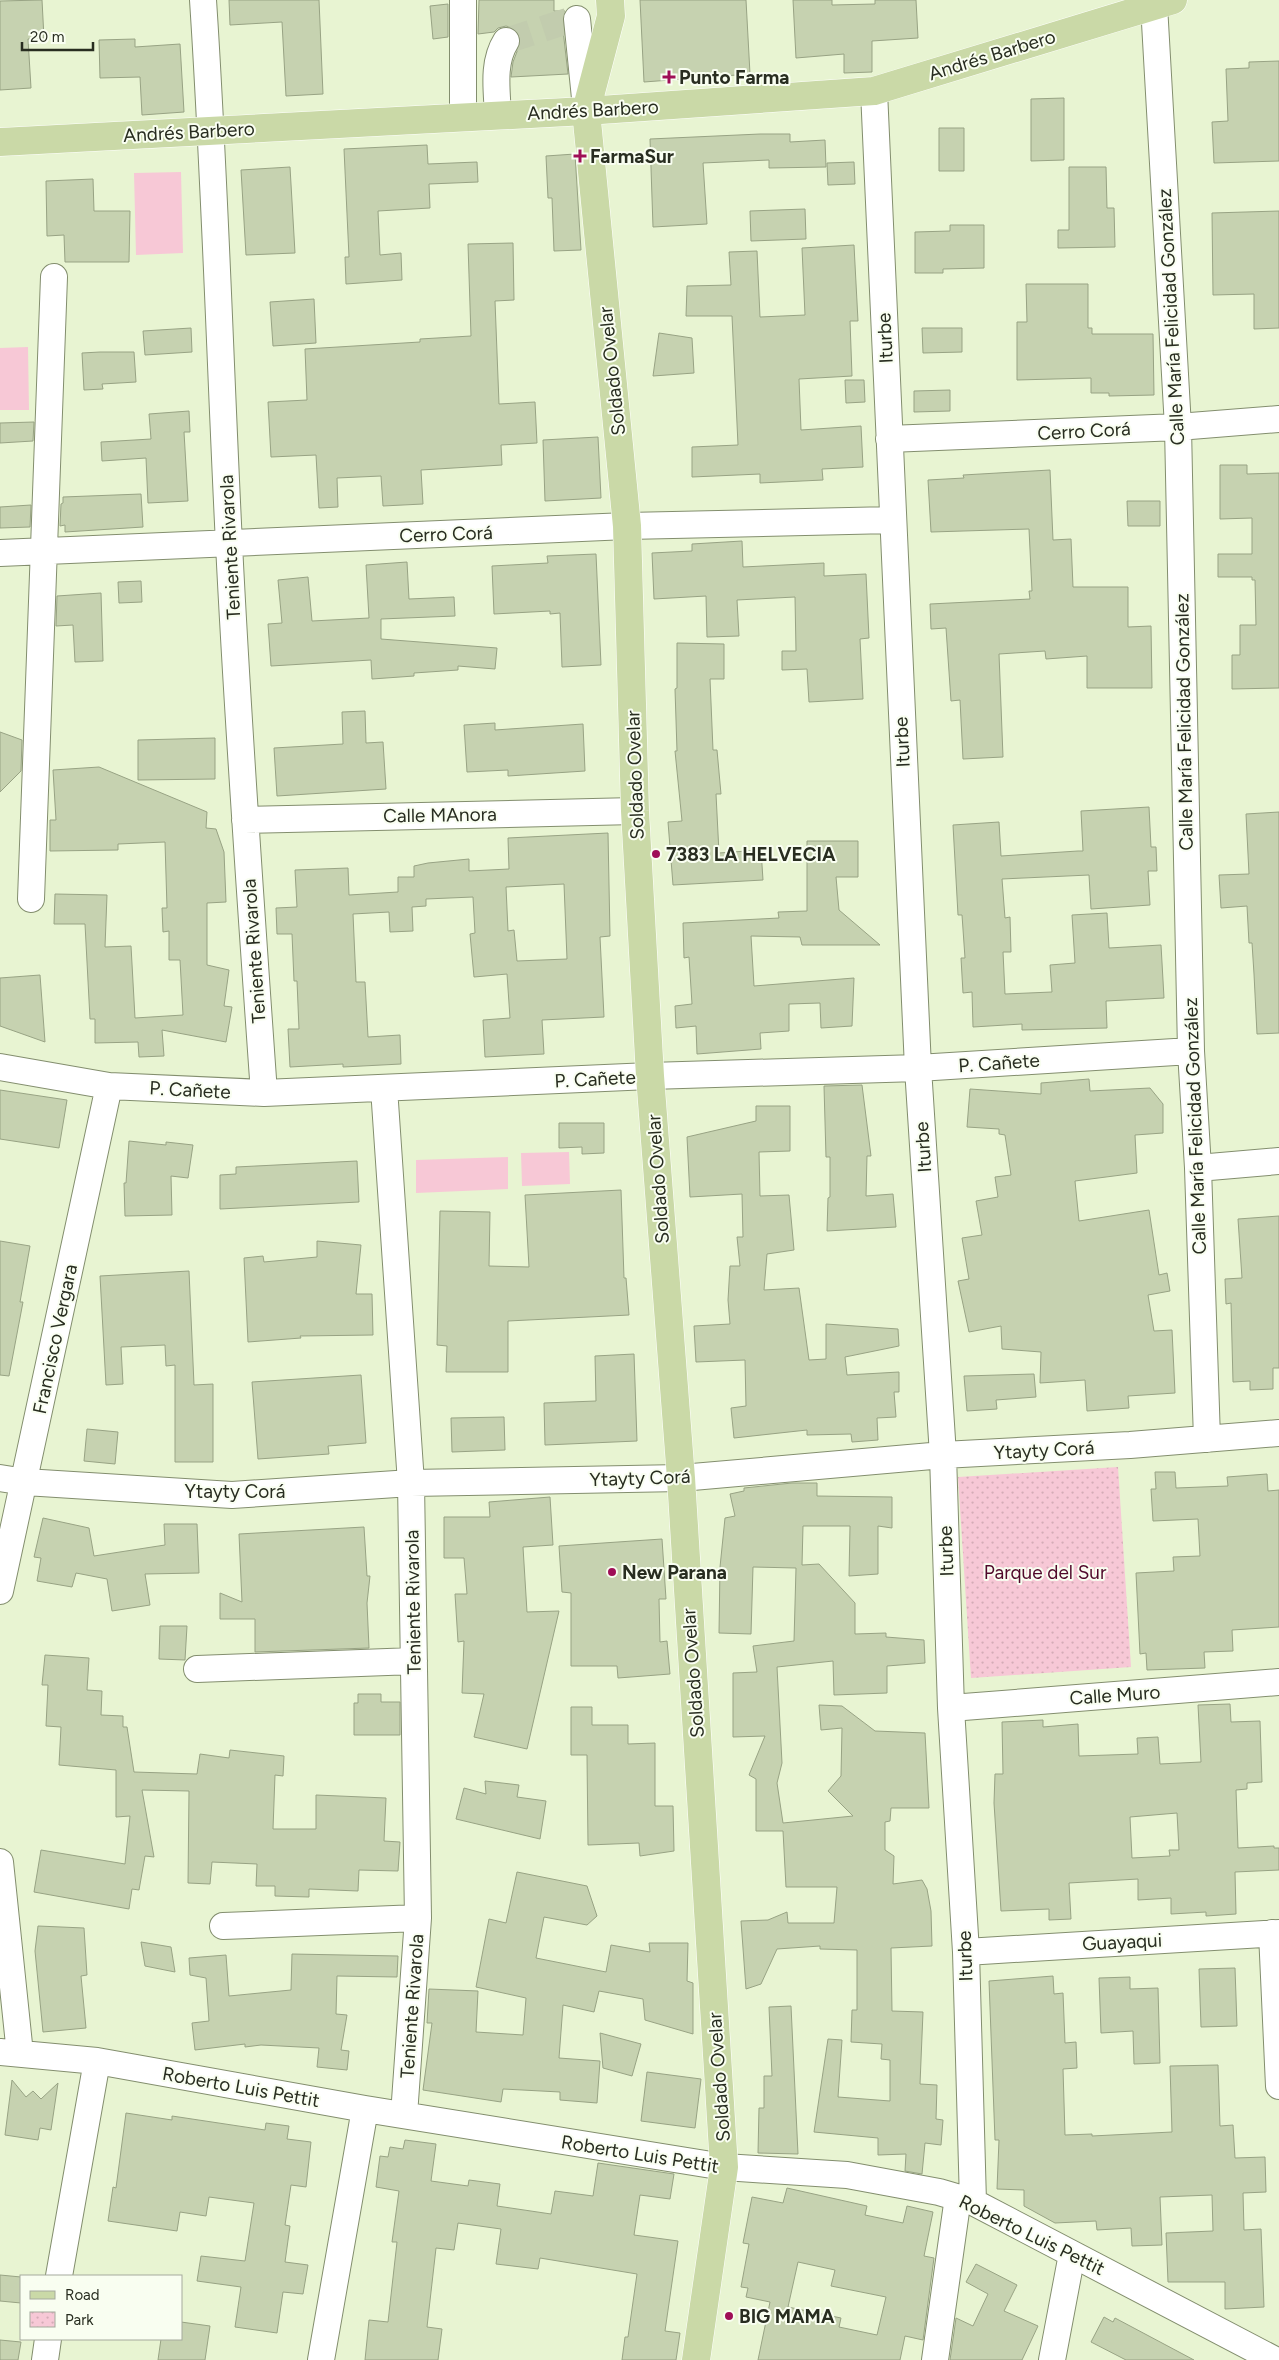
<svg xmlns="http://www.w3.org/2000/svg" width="1279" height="2360" viewBox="0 0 1279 2360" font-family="Figtree,sans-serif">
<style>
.park{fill:url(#park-dots)}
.pitch{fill:#f7c8d6}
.building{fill:#c6d2b0;stroke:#98a384;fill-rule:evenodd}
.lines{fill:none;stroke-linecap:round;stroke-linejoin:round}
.minor-tunnel{stroke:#c2ccae;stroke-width:26;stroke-dasharray:26 13;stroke-linecap:butt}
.minor-casing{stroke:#838e6e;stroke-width:28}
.major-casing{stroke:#fff;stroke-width:29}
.minor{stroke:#fff;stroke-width:26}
.major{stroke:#cad9a7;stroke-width:28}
.poi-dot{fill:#9f0e57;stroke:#f9fef1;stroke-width:2}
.labels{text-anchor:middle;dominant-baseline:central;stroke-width:4;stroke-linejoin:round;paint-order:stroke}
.street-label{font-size:19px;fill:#282d20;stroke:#f9fef1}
.poi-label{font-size:19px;font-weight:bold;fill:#282d20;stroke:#f9fef1;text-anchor:start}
.park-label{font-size:19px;fill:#50082a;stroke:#f9fef1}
</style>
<defs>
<pattern id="park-dots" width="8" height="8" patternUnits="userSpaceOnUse" patternTransform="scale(1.25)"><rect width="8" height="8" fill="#f7c8d6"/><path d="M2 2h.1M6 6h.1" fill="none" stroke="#d4acb7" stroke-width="1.8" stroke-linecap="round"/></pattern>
</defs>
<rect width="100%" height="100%" fill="#e8f4d2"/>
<path class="park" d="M1118,1467L1131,1667L971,1678L958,1477Z"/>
<path class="pitch" d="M181,172L183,253L136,255L134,173Z
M28,347L29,410H0V348Z
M569,1152L570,1184L522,1186L521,1153Z
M508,1157V1189L416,1193V1160Z"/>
<path class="building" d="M42,0L44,38L28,39L31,88L0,90V1Z
M229,0H319L323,94L286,96L282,22L230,25Z
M479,0H554V11H565L562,21L568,74L511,77L513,62L521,41L519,33L513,28L506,26L498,28L494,32L478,34Z
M640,0H746L750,74L644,82Z
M793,0H832V5L875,4V0H916L918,38L872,41V72L844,73V54L796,58Z
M448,4V37L433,39L430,6Z
M135,39V47L180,44L184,112L142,115L140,77L100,78L99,40Z
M1279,61V161L1214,163L1212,122L1228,121L1226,69L1249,68V62Z
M1064,98V160L1031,161V99Z
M939,128H964V171H939Z
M760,134H790V142L825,140L826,167L769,168V160L703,163L707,224L653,227L650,139Z
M427,145L428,164L477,162L478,182L429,184L430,208L378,211L380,255L401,253L402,280L346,284L345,257H349L344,149Z
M575,154L581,250L554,251L552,198H548L546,156Z
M854,162L855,184L828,185L827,163Z
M290,167L295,253L246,255L241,170Z
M1069,167H1106L1107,208H1114L1115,247L1058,248V230H1069Z
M93,179L94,211H130L129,262H65L64,235L47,236L46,181Z
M805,209L806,239L751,241L750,211Z
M1279,211V328L1254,329V294L1213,295L1212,213Z
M950,225H984V268L943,269V273H915V232L950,231Z
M513,243L514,300L495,301L499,404L535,402L537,443L501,445L502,465L421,470L423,504L383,506L381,476L337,478L338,507L319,508L316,455L271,457L268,402L307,400L305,349L420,342V339L471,336L468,244Z
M854,245L858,321H850L852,376L799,379L801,430L861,426L863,467L822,469L823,480L760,483V474L692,477V447L738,445L732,316H686L687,286L731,285L729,252L757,251L760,317L805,315L802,248Z
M1026,284H1088V328H1092V334H1153L1154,395L1109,396V393H1091V378L1017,380V322H1027Z
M314,299L316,343L273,346L270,302Z
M191,328L192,352L145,355L143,331Z
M922,328H962V352L923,353Z
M659,333L692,338L694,373L653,376Z
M100,352H134L136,382L102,384L103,389L84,390L82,353Z
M845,380H864L865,402L846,403Z
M950,390V411L914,412V391Z
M189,411L190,432H184L188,501L148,503L146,458L102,461L101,442L151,439L149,414Z
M34,422L33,441L0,443V423Z
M598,437L601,498L545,501L543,440Z
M1220,465H1247V474L1279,473V688L1232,689V655H1240V625H1256L1255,580H1252V577H1218V554H1252V518L1220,519Z
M1050,470L1053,540L1071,539L1073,587H1128V627L1151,626L1152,688H1087V656L1046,659L1045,651L999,654L1003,757L963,759L960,700L951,701L946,628L931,629L930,604L1030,599L1029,591H1032L1029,529L931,532L928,480L964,478L963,475Z
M141,494L143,527L65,532V525L60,526L61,504L63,503V497Z
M1127,501H1160V526H1128Z
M31,505L30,527L0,528V507Z
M742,541L743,567L824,563V576L866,574L869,638L860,639L863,699L809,702L807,669L782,670V651H796L795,597L737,600L739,636L707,637L706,596L654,599L652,553L692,551V544Z
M596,554L601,665L562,667L560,613L550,614V611L494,614L492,566L548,563L547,556Z
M407,562L409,599L454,597L455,616L381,619V639L497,648L495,669L458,666V670L414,673V676L372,679L371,660L271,666L268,624L282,623L278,580L308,577L312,621L369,618L366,565Z
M141,581L142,602L119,603L118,582Z
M101,593L103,661L75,662L73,625L56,626L57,596Z
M677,643L724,644V679H710L713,750H717L721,794H716L719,853L761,850L763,880L673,885L668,822L682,821L675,751H677L675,689L677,688Z
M365,711L366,743L383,742L386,789L277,796L274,748L343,744L342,712Z
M495,723V730L583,724L585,771L508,776V770L467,772L464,725Z
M0,732L22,740L21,771L0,792Z
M215,738V779L138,780V740Z
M99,767L207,812L206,828L216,829L224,852L226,902L207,903V965L229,970L224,1006L232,1007L226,1042L162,1030L164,1056L139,1057L138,1042L95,1043V1019H90L85,924H54L55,894L107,895L105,947L131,946L135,1018L183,1015L180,960H169V931L163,932L162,908H167L165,842L118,844V850L50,851V820H56L53,770Z
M1149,807L1151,847H1156L1157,871H1148L1150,905L1091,909L1089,875L1002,879L1005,918L1010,917L1011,952H1003L1005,994L1052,992L1050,965L1075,963L1072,915L1107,913L1109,948L1161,945L1164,998L1106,1001L1107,1028L1022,1030V1024L973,1027L972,992L963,993L961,958H965L962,915H958L953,825L999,822L1001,856L1078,851H1083L1081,811Z
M1279,812V1033L1257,1034L1254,974L1252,943H1249L1247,906L1221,908L1219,875L1249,874L1246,814Z
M608,833L610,936L600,937L604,1017L542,1020L544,1054L485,1057L483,1020L510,1018L507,974L474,977L470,934L475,933L473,897L426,899V906L412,907L413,931L390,932L389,912L353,914L356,982H365L368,1037L400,1035L401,1064L343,1067V1064L290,1067L288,1029H299L297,981H294L292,934H277L276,908L297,907L295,870L348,868L349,895L398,892V877H414V866L428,863L469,859V871L509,869L508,838ZM564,884L567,959L517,961L514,930L508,931L506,887Z
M807,841H858V877H836L839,910L880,945H802L800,937L751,936L754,986L854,978L852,1026L821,1028L820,1003L789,1004V1031L760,1033L761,1049L697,1054L696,1026L676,1028L675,1006L692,1004L689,957L684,958L683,923L779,918L778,912L807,911Z
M40,975L45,1042L0,1026V978Z
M1089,1079L1090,1091L1150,1088L1163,1104V1133L1135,1135L1137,1173L1075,1181L1079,1221L1149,1210L1159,1275L1167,1273L1170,1291L1148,1295L1154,1331L1172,1330L1175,1393L1128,1396L1129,1408L1087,1411L1085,1380L1040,1383L1041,1352L1002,1349L1001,1326L969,1332L958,1281L969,1279L962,1238L982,1235L976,1201L998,1197L995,1177L1011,1175L1005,1135L999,1134V1129L967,1127L970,1089L1041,1094V1083Z
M862,1085L871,1156H867L866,1196L893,1194L896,1227L827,1231L828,1198L830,1197V1157H826L824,1086Z
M0,1090L67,1100L59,1148L0,1139Z
M756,1106H790V1151L759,1152L760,1196L789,1195L794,1250L767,1254L764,1290L799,1288L809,1360L826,1359V1324L898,1329L899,1346L845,1357L847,1375L899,1372V1392H894L896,1417L877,1418L878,1440L852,1442L851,1434L807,1435V1430L734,1438L731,1408L746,1406L745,1360L696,1362L694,1326L730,1324L728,1300L730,1266H740L737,1237H743L742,1194L690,1197L687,1137L756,1121Z
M559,1123H604V1153L582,1154V1147L559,1148Z
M129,1141L166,1145V1142L193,1145L188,1178L171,1176L172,1215L125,1216L124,1183H126Z
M357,1161L359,1202L220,1209V1175L236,1174V1167Z
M621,1190L624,1278H626L629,1315L508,1321V1372H446L447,1346L437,1345L440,1211L490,1212L489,1266L529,1267L525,1195Z
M1279,1216V1368H1273V1389L1250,1390V1381L1233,1382L1231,1303L1226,1304L1225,1279L1242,1278L1238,1219Z
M0,1241L30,1246L20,1302H23L9,1376L0,1375Z
M317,1241L361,1245L356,1294H372L373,1335L300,1336L301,1338L248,1342L244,1258L263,1256L264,1262L317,1257Z
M189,1271L194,1385L213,1384V1462H175V1365L166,1366L165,1345L121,1347L123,1384L106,1385L100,1276Z
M634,1354L637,1441L545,1445L544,1403L596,1401L595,1356Z
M1034,1374L1036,1397L996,1400L997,1409L967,1411L964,1376Z
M361,1375L366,1443L328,1446L329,1454L258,1459L252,1382Z
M504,1417L505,1450L452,1452L451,1418Z
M87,1429L118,1432L115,1464L84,1461Z
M1155,1472H1175L1176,1488L1228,1486L1227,1477L1267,1474L1268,1491L1279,1490V1627L1232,1630L1233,1651L1204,1652L1205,1668L1147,1670L1146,1653L1140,1654L1136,1573L1174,1571L1173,1557L1200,1556L1198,1519L1153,1521L1151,1489H1156Z
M792,1483H817V1496L892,1497V1528L878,1526V1574L849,1576L850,1526H803L802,1565L819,1564L855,1603V1634L886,1633V1637L924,1640L925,1663L887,1666V1693L834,1695L833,1661L777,1667L782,1763L777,1783L783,1823L853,1816L828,1791L841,1776L842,1728L821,1730L819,1705L842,1706L875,1731L925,1733L929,1808H891L890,1821L885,1822V1850L894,1856L893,1884L922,1880L927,1889L931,1911L932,1946L891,1948L892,2011L923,2012L920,2084L937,2085L936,2119L943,2120L941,2145L925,2143L922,2174L905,2171L906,2154L878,2155V2138L814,2132L828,2039L842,2040L838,2097L890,2101V2060L881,2059L882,2044L851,2042L852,2010H857V1950L820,1949V1946L777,1949L761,1984L746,1989L741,1921L768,1920L787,1912L788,1923H834L837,1887H786L783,1831H756V1779L749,1775L765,1736L733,1737V1673L757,1672L753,1646L794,1641L796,1568L753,1567L751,1634L719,1633L720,1567L725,1518L735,1516L730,1494L744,1491V1488Z
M550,1497L553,1545L523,1547L527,1612L559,1611L527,1749L474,1737L484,1694L462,1693L464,1641L458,1642L455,1594H467L464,1558H444V1517H490L489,1502Z
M43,1518L89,1528L94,1556L165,1545L164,1524H197L199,1573L145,1574L150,1605L112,1611L107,1579L76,1573L72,1587L37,1581L41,1558L34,1557Z
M364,1527L367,1576H370L367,1603L369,1648L255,1652V1619H220V1593L242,1602L239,1534Z
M662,1539L666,1599H659L660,1642L667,1641L670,1674L618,1678L617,1666H571V1593L562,1592L559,1546Z
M160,1626H187L185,1660L159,1659Z
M45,1655L89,1658L87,1690L102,1691L101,1715L123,1716V1727H127L134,1772L197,1774L200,1754L229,1758L230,1750L284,1756L283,1776L275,1775L273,1829H316V1795L386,1798L384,1841L400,1842L398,1871L359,1870L358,1891L309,1889V1897L275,1896V1886H256L257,1864L212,1862L210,1884L188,1883L189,1791L142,1790L154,1857L145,1856L139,1890L132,1889L129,1909L34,1892L41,1850L125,1864L130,1816L116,1817V1770L59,1765L61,1727L46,1726L48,1685H42Z
M358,1694H381V1702H400V1735H354V1703H358Z
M1230,1704L1231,1722L1260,1721L1262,1782L1247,1783V1789L1236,1790L1238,1848L1274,1846V1848H1279V1870L1235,1872L1236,1914L1206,1916V1912L1171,1914V1898L1138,1900V1879L1069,1883L1071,1919L1049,1920V1909L1001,1911L994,1803L995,1774H1003L1002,1722L1043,1720V1727L1078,1724L1079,1756L1138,1754L1137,1738L1158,1737L1160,1764L1201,1762L1198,1705ZM1177,1813L1179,1850H1169L1170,1856L1132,1858L1130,1817Z
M571,1707H592V1725H628V1744L655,1743V1806H673L674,1851L640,1856L639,1843L588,1845L587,1755H571Z
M485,1781L519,1785L517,1797L546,1801L540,1839L456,1819L464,1788L486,1794Z
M517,1872L587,1886L597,1916L587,1925L544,1917L536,1958L606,1972L611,1945L650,1952L649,1943H688L687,1981L693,1983V2034L645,2020L643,1999L599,1991L594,2012L563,2005L559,2058L600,2061L597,2103L560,2100V2092L503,2089L501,2102L423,2090L432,2023H427L429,1989L478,1991L476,2032L523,2035L526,1998L476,1987L489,1919L506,1923Z
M38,1926L84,1928L87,1975L81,1976L86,2028L43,2032L35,1951Z
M141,1942L171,1947L175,1972L145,1966Z
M292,1954L398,1956L397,1977L337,1976L336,2014L347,2015L341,2050L349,2051L347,2070L317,2067L319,2048L261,2045L245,2047V2044L195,2050L192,2023L209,2021L206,1978L190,1975L189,1958L226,1955L229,1996L291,1990Z
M1235,1968L1237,2026L1201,2027L1199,1969Z
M1053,1976L1054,1994L1063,1993L1065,2043L1076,2042L1077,2068L1063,2069L1065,2135L1092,2134V2136L1172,2132L1170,2066L1218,2065L1220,2126L1233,2125L1235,2158L1265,2157L1266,2192L1243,2193L1244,2230L1261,2229L1264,2307L1225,2309V2282H1168L1166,2233L1213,2231L1212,2195L1160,2197L1162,2245L1132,2246L1131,2228L1097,2230L1096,2221L1055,2223L1024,2206V2190L997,2189L999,2140H995L989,1981Z
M1130,1977V1989L1158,1988L1160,2063L1134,2064L1133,2031L1101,2033L1099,1978Z
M791,2006L798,2154L758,2153L759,2108H764V2076H772L769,2007Z
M600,2033L641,2044L632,2076L603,2068Z
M647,2072L701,2079L695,2128L641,2121Z
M12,2080L26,2097L33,2091L41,2099L58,2083L51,2130L40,2128L38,2140L5,2135Z
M126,2113L172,2120V2116L265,2130L266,2123L289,2126L287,2139L311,2142L306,2187L291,2185L285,2225L290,2226L285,2262L308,2265L303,2294L283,2292L277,2333L235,2327L241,2287L197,2281L201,2256L245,2261L254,2203L209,2197L206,2216L180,2212L177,2231L108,2221L113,2187L116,2188Z
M405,2140L436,2144L431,2181L468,2186L469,2180L500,2184L497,2206L551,2214L555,2191L593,2196L598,2163L674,2174L670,2199L640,2195L634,2235L678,2241L665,2331L680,2333L676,2360H622L625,2337H628L637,2274L540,2258L538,2269L496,2264L501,2229L458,2223L454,2250L436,2248L427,2327L442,2329L438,2360H365L369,2320L388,2322L397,2242H392L399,2191L376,2187L380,2156L388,2157L390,2147L403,2149Z
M787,2188L867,2206L865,2215L903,2223L907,2206L933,2212L924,2256L934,2258L923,2340L905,2336L900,2360H758L770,2302L746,2297L748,2288L741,2287L749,2244L743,2243L752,2197L783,2203ZM798,2262L835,2270L831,2286L886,2297L877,2335L839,2327L841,2318L788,2307Z
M976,2264L1017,2285L1004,2311L1038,2326L1022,2360H950L956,2318L973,2326L988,2294L966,2282Z
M0,2275L21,2277V2303L0,2301Z
M1104,2317L1113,2322L1115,2318L1194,2360H1126L1091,2342Z
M181,2322L210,2326L205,2360H158L161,2339H181Z
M0,2340L21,2342L18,2360H0Z"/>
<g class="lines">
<path class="minor-tunnel" d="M506,41L570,20"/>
<defs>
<path id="minor" d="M203,0C215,181 220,363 229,544C238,727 251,910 264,1093
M1154,5L1178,427L1191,1051L1198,1168L1207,1439
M577,19L586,108
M874,91L918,1068L943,1455L951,1708L966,1952L973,2202
M498,115C497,91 492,63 506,41
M463,117V0
M889,439L1178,427L1279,419
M0,553L627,526L892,520
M245,820L635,811
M31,899L54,277
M0,1067L109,1086L264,1093L650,1076L918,1068L1191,1051
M384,1088L411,1483L418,1918L404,2115
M1198,1168L1279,1161
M0,1478L25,1482L232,1495L411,1483L681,1478L943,1455L1130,1445L1279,1433
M0,1591L109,1086
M197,1669L414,1661
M951,1708L1279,1682
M0,1862L20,2054
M223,1926L418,1918
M1272,1933L1279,2086
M966,1952L1279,1933
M0,2052L97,2061L365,2109L724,2167L847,2175L939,2192L973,2202L1275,2360
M59,2276L97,2061
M45,2360L48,2339
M321,2360L365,2109
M935,2360L958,2197
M1052,2360L1072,2254"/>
<path id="major" d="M610,0L611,16L586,111L627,526L635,811L650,1076L681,1478L724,2167L696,2360
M0,142L586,111L874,91L1173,0"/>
</defs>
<use href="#minor" class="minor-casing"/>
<use href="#major" class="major-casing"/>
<use href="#minor" class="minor"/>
<use href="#major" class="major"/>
</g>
<g class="poi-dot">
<path d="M666.5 69.5h5v5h5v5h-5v5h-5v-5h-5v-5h5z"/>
<path d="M577.5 148.5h5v5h5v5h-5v5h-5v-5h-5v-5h5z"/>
<circle cx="656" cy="854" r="5"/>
<circle cx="612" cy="1572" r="5"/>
<circle cx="729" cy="2316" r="5"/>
</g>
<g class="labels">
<g class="street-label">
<text transform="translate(992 55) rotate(-17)">Andrés Barbero</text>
<text transform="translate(593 110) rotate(-3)">Andrés Barbero</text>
<text transform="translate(189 132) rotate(-3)">Andrés Barbero</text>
<text transform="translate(1171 317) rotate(-93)">Calle María Felicidad González</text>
<text transform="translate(885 338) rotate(-93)">Iturbe</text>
<text transform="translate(612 371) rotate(-96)">Soldado Ovelar</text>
<text transform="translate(1084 431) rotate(-3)">Cerro Corá</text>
<text transform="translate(446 534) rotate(-2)">Cerro Corá</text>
<text transform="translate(230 547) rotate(-93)">Teniente Rivarola</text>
<text transform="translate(1184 722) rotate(-91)">Calle María Felicidad González</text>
<text transform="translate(902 742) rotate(-93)">Iturbe</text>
<text transform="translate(635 775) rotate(-92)">Soldado Ovelar</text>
<text transform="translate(440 815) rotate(-1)">Calle MAnora</text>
<text transform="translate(254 951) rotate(-94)">Teniente Rivarola</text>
<text transform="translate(999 1063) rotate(-4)">P. Cañete</text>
<text transform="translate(595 1079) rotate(-3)">P. Cañete</text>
<text transform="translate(190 1090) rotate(3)">P. Cañete</text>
<text transform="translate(1195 1126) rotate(-92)">Calle María Felicidad González</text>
<text transform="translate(923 1147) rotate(-94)">Iturbe</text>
<text transform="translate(658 1179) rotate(-94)">Soldado Ovelar</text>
<text transform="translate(55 1339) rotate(-78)">Francisco Vergara</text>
<text transform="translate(1044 1450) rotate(-3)">Ytayty Corá</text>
<text transform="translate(640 1478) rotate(-2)">Ytayty Corá</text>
<text x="235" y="1491">Ytayty Corá</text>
<text transform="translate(946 1551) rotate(-92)">Iturbe</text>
<text transform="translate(413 1602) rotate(-91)">Teniente Rivarola</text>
<text transform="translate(693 1673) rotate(-94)">Soldado Ovelar</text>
<text transform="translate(1115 1695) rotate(-4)">Calle Muro</text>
<text transform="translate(1122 1942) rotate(-3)">Guayaqui</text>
<text transform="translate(965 1956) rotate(-92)">Iturbe</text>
<text transform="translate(412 2006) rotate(-86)">Teniente Rivarola</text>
<text transform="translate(719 2077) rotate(-94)">Soldado Ovelar</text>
<text transform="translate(241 2087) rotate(10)">Roberto Luis Pettit</text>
<text transform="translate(640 2154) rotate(9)">Roberto Luis Pettit</text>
<text transform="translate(1032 2235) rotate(26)">Roberto Luis Pettit</text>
</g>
<g class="poi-label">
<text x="679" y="77">Punto Farma</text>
<text x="590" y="156">FarmaSur</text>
<text x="666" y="854">7383 LA HELVECIA</text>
<text x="622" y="1572">New Parana</text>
<text x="739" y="2316">BIG MAMA</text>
</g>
<g class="park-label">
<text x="1045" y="1572">Parque del Sur</text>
</g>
</g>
<rect x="20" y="2275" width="162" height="65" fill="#f9fef1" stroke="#a5aa9d"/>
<rect x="30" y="2291" width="25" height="8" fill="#cad9a7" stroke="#a5aa9d"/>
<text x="65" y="2300" font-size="15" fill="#282d20">Road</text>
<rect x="30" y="2312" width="25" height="15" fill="url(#park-dots)" stroke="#a5aa9d"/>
<text x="65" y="2325" font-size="15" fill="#282d20">Park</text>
<path d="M22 42v8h71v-8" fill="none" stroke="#282d20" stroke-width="2.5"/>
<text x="30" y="42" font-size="15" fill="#282d20" stroke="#f9fef1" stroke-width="4" paint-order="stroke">20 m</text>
</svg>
